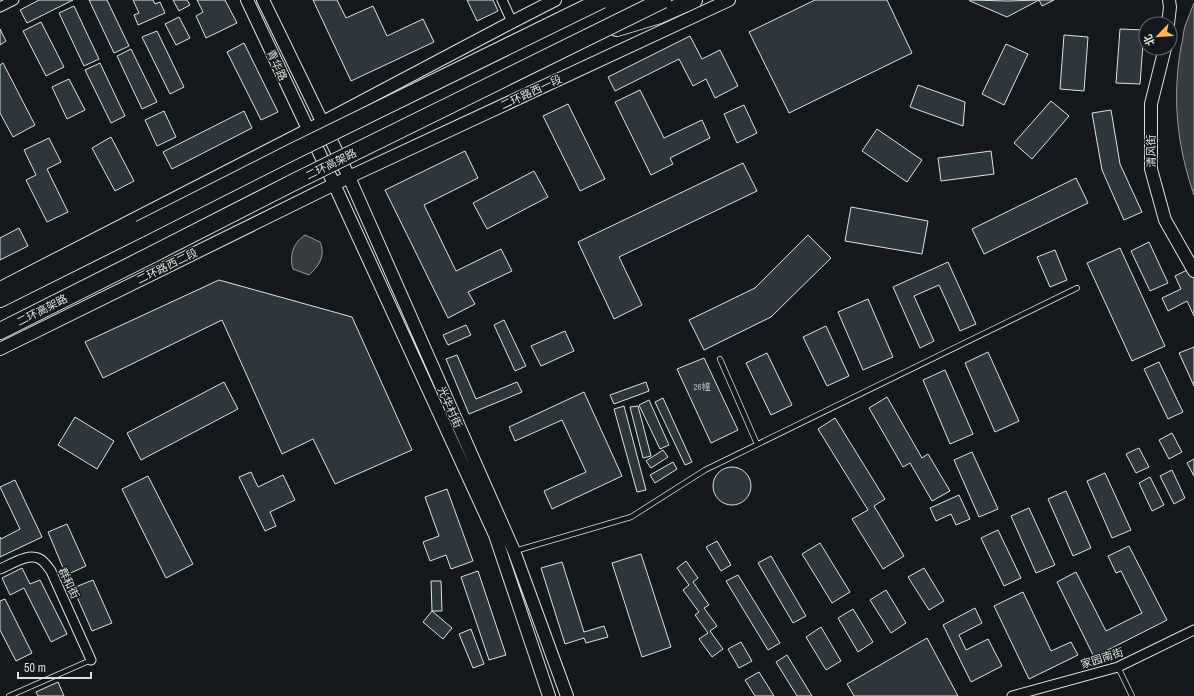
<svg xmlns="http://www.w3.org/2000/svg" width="1194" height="696" viewBox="0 0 1194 696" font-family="'Archivo Narrow','Noto Sans SC',sans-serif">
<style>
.water{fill:#363b3e;stroke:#939e99}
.building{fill:#2c363c;stroke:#d8e6dc}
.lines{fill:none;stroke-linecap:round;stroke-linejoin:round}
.lane-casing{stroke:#d8e6dc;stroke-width:6}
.street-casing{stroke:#d8e6dc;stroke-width:11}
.secondary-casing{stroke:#d8e6dc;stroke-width:14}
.highway-casing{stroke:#d8e6dc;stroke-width:18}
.lane{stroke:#14181c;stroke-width:4.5}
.street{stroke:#14181c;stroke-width:9}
.secondary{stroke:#14181c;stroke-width:12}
.highway{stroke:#14181c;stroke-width:16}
.highway-bridge-casing{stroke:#d8e6dc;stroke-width:18;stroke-linecap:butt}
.highway-bridge{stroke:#14181c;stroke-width:16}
.labels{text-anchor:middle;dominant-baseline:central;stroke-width:3;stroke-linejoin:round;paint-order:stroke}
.number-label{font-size:9px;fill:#adbab4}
.street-label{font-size:11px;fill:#d8e6dc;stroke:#14181c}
</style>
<rect width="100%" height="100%" fill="#14181c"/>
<path class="water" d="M1194,3V195C1177,146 1172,98 1181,47C1183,40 1183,33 1185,26C1188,18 1191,11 1194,3Z
M305,235L320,242C326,255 319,266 309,275L293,269C289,256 293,243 305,235Z"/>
<path class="building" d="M39,0H73L27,23L20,10Z
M89,0H107L129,46L114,53Z
M133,0H153L155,4L160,2L165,13L138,25L134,15L139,13Z
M173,0H187L190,5L179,11Z
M197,0H225L237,23L206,38L196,16L203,12Z
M313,0H337L346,18L373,6L387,36L423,19L434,42L351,81Z
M467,0H493L498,11L477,21Z
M815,0H887L912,53L789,113L749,32Z
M969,0L1008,1L1039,0L1007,17L970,1Z
M1039,0H1054L1042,6Z
M74,6L99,59L84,66L59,13Z
M179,17L190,38L176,45L165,24Z
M41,22L64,67L46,76L23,31Z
M0,29L6,41L0,45Z
M1120,29L1144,30L1140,84L1116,83Z
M157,31L184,87L170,94L142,37Z
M1064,35L1088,37L1084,91L1060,89Z
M690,36L702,59L720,50L738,86L715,98L706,79L693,86L679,59L615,91L608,77Z
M244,43L278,112L261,120L227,52Z
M1006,44L1028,54L1004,105L982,94Z
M131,49L157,102L142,109L117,56Z
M3,63L35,125L13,137L0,113V65Z
M100,63L125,116L111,123L85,70Z
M69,79L85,110L67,119L52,87Z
M918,85L965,102L963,126L910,107Z
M640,90L664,138L702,120L710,138L670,158L673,164L651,175L615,102Z
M1051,101L1069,116L1032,159L1014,143Z
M568,104L605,179L580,191L543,116Z
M744,105L757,133L737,143L724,114Z
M1111,110L1120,164L1142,212L1124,220L1102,170L1092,113Z
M164,111L176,137L157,146L145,120Z
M244,111L252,128L172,169L163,152Z
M877,129L922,160L907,182L862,151Z
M111,137L134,181L115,191L92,148Z
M49,138L61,162L47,169L68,212L47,222L26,180L36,175L24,150Z
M465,151L478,178L424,205L456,271L501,249L512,271L468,292L475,304L448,318L385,190Z
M991,151L994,174L941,181L938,158Z
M743,163L757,191L619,257L642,305L614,319L578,242Z
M534,171L548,197L487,229L473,203Z
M1076,178L1088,203L984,254L972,229Z
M851,207L928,221L922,254L845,241Z
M19,228L28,246L0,260V238Z
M808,235L831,258L771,317L704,350L689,320L755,288Z
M1149,242L1168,283L1150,291L1131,251Z
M1120,248L1165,346L1132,361L1087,263Z
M1055,250L1067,280L1050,287L1037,257Z
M948,262L976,324L960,331L939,285L914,296L934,341L920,348L893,287Z
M1189,269L1194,279V316L1187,301L1168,311L1162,298L1181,289L1175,276Z
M219,280L352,317L412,450L335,484L313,439L282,454L222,320L103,378L85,342Z
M868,299L893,357L863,370L838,312Z
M504,320L526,366L515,371L494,325Z
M466,325L471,335L448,345L443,335Z
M826,326L849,376L827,386L803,337Z
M565,331L574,351L541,366L531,346Z
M1194,347V386L1179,353Z
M988,352L1019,421L995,432L965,363Z
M767,353L792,405L771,415L746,363Z
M457,355L476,399L517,382L522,392L469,414L446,359Z
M704,358L738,430L711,443L677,369Z
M1159,362L1183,412L1168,419L1144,369Z
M945,370L973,434L950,444L923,380Z
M224,382L238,409L141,460L127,433Z
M646,382L649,391L614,404L610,395Z
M584,392L622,476L552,509L544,491L586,472L562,420L515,441L509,427Z
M887,397L922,458L928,454L950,491L932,501L910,463L903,467L869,408Z
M663,398L692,462L685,465L655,402Z
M649,400L669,445L660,449L639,405Z
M624,406L646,490L637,492L614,409Z
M638,406L651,456L643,458L630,407Z
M75,417L114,441L97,469L58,445Z
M835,418L885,499L874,506L904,556L883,569L852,519L868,510L818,429Z
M1172,433L1182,452L1169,459L1159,440Z
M1139,448L1149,467L1136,473L1126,454Z
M663,450L668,457L651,468L646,461Z
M972,452L998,509L979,517L954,460Z
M1194,459V476L1187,463Z
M673,462L677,469L655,483L650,475Z
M713 486a19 19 0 1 1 38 0a19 19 0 1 1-38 0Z
M1172,470L1185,498L1174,504L1160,476Z
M251,472L258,487L283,475L295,500L270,512L276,526L265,531L239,477Z
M1105,473L1131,530L1112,538L1087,481Z
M148,476L193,564L166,578L122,489Z
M1150,477L1164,505L1152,511L1139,483Z
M15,480L42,537L0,557V537L1,539L20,529L0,487Z
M447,489L473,561L451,569L446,555L430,561L423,542L439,536L425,497Z
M1066,491L1091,548L1073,556L1048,499Z
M959,495L970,519L956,525L951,514L936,521L930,508Z
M1029,508L1055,565L1036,573L1011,516Z
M67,524L86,566L66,575L48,532Z
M998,530L1021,578L1004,586L981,538Z
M717,541L731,565L721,571L706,547Z
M820,543L850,592L832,603L802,554Z
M1129,546L1167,620L1094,657L1057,582L1076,572L1106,631L1142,613L1121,571L1116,573L1108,556Z
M641,554L671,647L642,657L612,563Z
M771,556L806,616L793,623L758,563Z
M686,561L698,578L693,582L709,605L704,608L717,626L710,631L723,649L712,657L699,639L708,633L695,615L699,612L683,590L689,585L677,568Z
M562,562L584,632L604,626L608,637L586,643L584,638L565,644L541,568Z
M22,568L30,584L40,580L67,634L51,642L24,588L10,595L2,578Z
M924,568L944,601L929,610L908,577Z
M478,571L506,655L489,660L461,577Z
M738,575L780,643L768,650L726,581Z
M93,580L112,623L92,631L73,588Z
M431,581H441L442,611H432Z
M886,590L906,623L891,633L870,600Z
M1023,592L1051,651L1071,642L1078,655L1029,679L994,606Z
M5,599L32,653L16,661L0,630V601Z
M975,608L982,623L959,635L966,650L988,639L1002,666L971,682L943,625Z
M853,609L873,642L858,652L838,618Z
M432,611L452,628L443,639L423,622Z
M821,627L841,661L826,670L806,637Z
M471,629L484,664L473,668L459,634Z
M927,638L958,696H854L847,684Z
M741,642L752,661L739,668L728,649Z
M787,655L812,696H797L776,662Z
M759,672L774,696H755L745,680Z
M58,682L64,696H38L36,692Z"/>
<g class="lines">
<defs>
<path id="lane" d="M720,359L757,444
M515,551L631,517L705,470L1077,288
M1118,667L1132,696
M9,696L91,660"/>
<path id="street" d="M502,0L512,22
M0,7L14,0
M0,569C10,565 29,552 40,559C44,561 48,567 51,571L91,660
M1012,696L1118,667L1194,630"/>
<path id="secondary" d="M247,0L334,184L495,535L549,696
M263,0L349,177L514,551L567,696
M1168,24L1170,7L1169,0
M1165,48L1151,104V169L1165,220L1194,271
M0,288L323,122L512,22L555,0
M0,349L349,177L729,0"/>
<path id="highway" d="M617,28L660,15L694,0
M0,299L140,229
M0,331L153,254"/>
</defs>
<use href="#lane" class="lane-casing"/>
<use href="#street" class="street-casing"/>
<use href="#secondary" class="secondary-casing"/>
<use href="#highway" class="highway-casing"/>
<use href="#lane" class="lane"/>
<use href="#street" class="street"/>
<use href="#secondary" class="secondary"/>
<use href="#highway" class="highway"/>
<defs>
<path id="highway-bridge" d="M140,229L294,151L602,0
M153,254L296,181L663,0"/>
</defs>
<use href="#highway-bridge" class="highway-bridge-casing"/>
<use href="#highway-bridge" class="highway-bridge"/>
</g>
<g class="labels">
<g class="number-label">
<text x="702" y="387">26幢</text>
</g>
<g class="street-label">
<text transform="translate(277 65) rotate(65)">青华路</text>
<text transform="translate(531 92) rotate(-25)">二环路西一段</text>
<text transform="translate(1151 151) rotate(-91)">清风街</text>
<text transform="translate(331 164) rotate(-26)">二环高架路</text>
<text transform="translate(167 266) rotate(-26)">二环路西二段</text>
<text transform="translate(42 310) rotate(-27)">二环高架路</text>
<text transform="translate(450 407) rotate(66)">光华村街</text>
<text transform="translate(69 583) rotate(64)">群和街</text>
<text transform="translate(1102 658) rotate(-18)">家园南街</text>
</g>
</g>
<g transform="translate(1158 36) rotate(245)"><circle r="19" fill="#14181c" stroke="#626a69"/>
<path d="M0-3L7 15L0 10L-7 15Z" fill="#ffb74d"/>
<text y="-6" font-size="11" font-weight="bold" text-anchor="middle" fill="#d8e6dc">北</text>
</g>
<path d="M18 672v6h73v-6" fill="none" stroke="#d8e6dc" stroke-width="2"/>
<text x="24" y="672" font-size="12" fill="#d8e6dc" stroke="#14181c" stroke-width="3" paint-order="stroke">50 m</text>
</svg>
